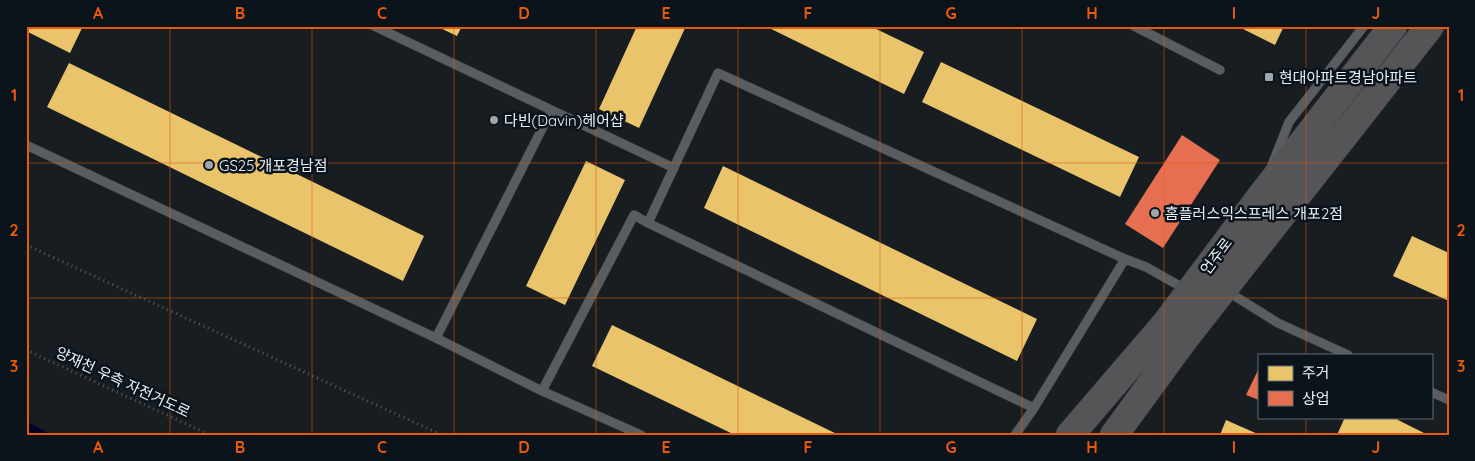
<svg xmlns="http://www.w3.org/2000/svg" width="1475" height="461" viewBox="0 0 1475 461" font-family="Quicksand,'Noto Sans KR',sans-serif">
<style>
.water{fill:#02032b}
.homes{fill:#e9c46a}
.shops{fill:#e76f51}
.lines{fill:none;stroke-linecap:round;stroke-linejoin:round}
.lane-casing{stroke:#36393e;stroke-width:10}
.primary-casing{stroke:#36393e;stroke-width:29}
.path{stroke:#595d60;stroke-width:3;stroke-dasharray:1 4;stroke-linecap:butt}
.lane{stroke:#595d61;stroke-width:9}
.primary{stroke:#555457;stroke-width:28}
.grid{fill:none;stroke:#e8590c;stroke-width:1;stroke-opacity:0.55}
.poi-dot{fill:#a0a6ac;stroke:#0c141b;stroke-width:2}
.labels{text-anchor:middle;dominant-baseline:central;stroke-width:5;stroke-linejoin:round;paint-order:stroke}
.poi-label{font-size:15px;fill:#eaf0f6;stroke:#0c141b;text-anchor:start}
.street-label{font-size:15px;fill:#eaf0f6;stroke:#0c141b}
.neatline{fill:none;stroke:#e8590c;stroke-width:2}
.grid-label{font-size:16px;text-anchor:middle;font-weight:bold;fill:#e8590c}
</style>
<rect width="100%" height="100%" fill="#181d22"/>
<path class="water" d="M26,421L52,435H26Z"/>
<path class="homes" d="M28,26H83L70,53L26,31Z
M436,26H462L457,36Z
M637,26H686L639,128L599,109Z
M765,26H870L924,52L904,94Z
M1237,26H1284L1275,45Z
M941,62L1139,157L1120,197L922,102Z
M69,63L424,236L403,281L47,107Z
M586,161L625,180L565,305L526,286Z
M723,166L1037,319L1017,361L704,208Z
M1412,236L1449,253V301L1393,276Z
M612,325L839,435H735L592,366Z
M1345,417H1392L1428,435H1337Z
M1226,420L1260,435H1220Z"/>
<path class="shops" d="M1182,135L1220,160L1163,248L1125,224Z
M1259,368V400L1246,395Z"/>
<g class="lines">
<defs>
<path id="lane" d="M374,26L674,168
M1134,26L1220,70
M26,145L436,338L542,391L641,435
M1272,165L1289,122L1364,26
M648,223L718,73L1125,259
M1225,290L1278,323L1348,355
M436,338L551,111
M542,391L634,215L648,223L1034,408
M1431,392L1449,400
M1015,435L1034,408L1125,259L1146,267L1187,290"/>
<path id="primary" d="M1070,435L1167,322L1259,199L1393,26
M1114,435L1185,338L1430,26"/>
</defs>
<use href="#lane" class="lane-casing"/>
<use href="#primary" class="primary-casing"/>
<path class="path" d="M26,245L442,435
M26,350L210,435"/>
<use href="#lane" class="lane"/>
<use href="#primary" class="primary"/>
</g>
<path class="grid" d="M170,26V435M312,26V435M454,26V435M596,26V435M738,26V435M880,26V435M1022,26V435M1164,26V435M1306,26V355M26,163H1449M26,298H1449M1306,417V435"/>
<g class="poi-dot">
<rect x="1264" y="72" width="10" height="10" rx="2.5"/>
<circle cx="494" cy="120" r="5"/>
<circle cx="209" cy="165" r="5"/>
<circle cx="1155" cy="213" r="5"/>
</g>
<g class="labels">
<g class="poi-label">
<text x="1279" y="77">현대아파트경남아파트</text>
<text x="504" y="120">다빈(Davin)헤어샵</text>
<text x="219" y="165">GS25 개포경남점</text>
<text x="1165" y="213">홈플러스익스프레스 개포2점</text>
</g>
<g class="street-label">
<text transform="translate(1216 256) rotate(-53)">언주로</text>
<text transform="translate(123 382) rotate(25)">양재천 우측 자전거도로</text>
</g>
</g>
<rect width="1475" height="461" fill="none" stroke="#0c141b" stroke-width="55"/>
<rect x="1258" y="354" width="175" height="65" fill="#0c141b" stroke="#656c73"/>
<rect x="1268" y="366" width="25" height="15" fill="#e9c46a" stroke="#656c73"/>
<text x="1302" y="378" font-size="15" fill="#eaf0f6">주거</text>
<rect x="1268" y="391" width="25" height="15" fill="#e76f51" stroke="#656c73"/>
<text x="1302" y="404" font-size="15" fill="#eaf0f6">상업</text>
<rect x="28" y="28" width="1420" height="406" class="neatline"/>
<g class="grid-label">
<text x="98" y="19">A</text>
<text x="240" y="19">B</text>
<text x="382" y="19">C</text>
<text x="524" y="19">D</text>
<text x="666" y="19">E</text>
<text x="808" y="19">F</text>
<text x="951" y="19">G</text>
<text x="1092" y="19">H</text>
<text x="1234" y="19">I</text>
<text x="1376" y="19">J</text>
<text x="14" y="101">1</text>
<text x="1461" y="101">1</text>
<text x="14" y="236">2</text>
<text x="1461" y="236">2</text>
<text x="14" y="372">3</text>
<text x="1461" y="372">3</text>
<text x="98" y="453">A</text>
<text x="240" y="453">B</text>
<text x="382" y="453">C</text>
<text x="524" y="453">D</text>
<text x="666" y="453">E</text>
<text x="808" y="453">F</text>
<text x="951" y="453">G</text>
<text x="1092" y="453">H</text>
<text x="1234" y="453">I</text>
<text x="1376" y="453">J</text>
</g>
</svg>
